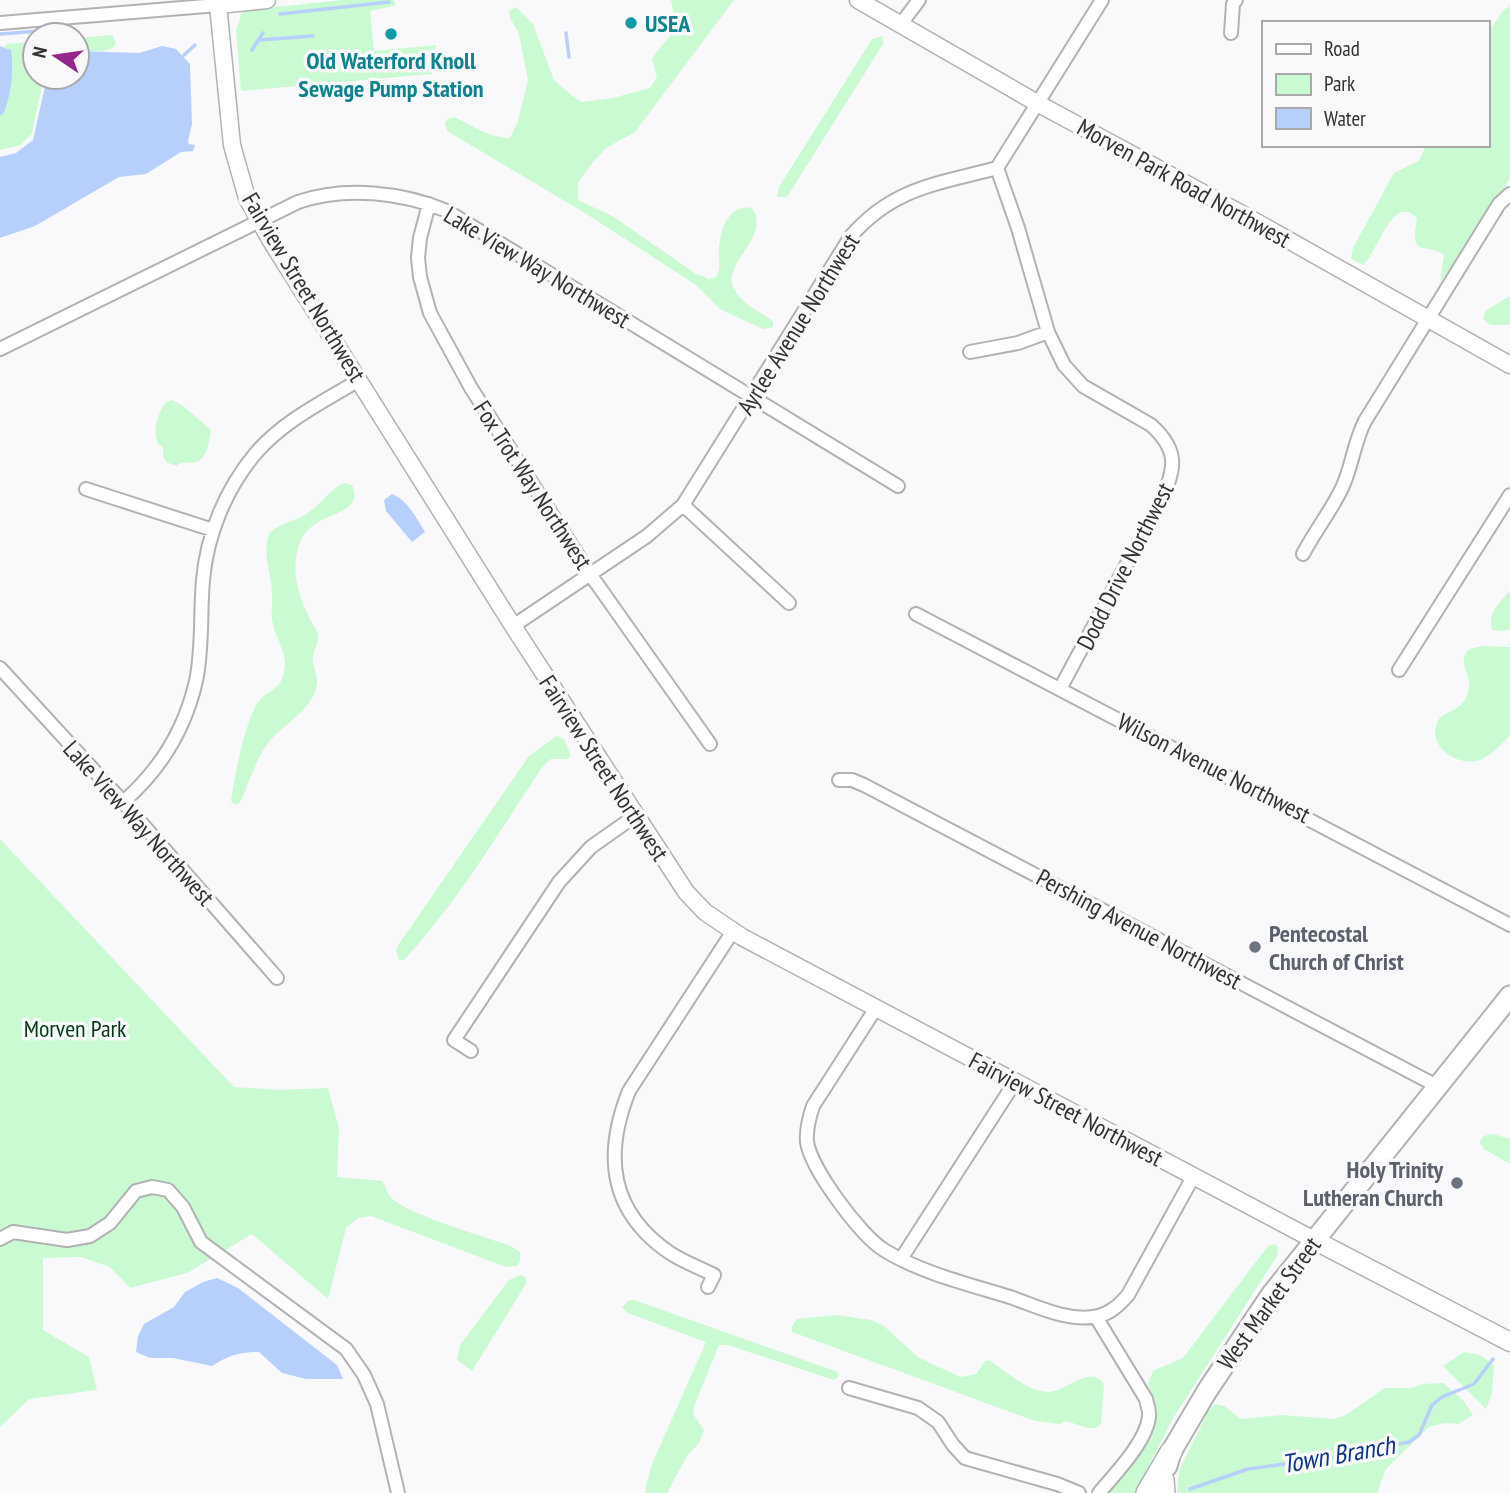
<svg xmlns="http://www.w3.org/2000/svg" width="1510" height="1493" viewBox="0 0 1510 1493" font-family="'PT Sans Narrow',sans-serif">
<style>
.green{fill:#c9fad1}
.water{fill:#b7cffb}
.lines{fill:none;stroke-linecap:round;stroke-linejoin:round}
.stream{stroke:#b7cffb;stroke-width:3.5}
.minor-casing{stroke:#b2b2b4;stroke-width:16}
.tertiary-casing{stroke:#b2b2b4;stroke-width:19}
.secondary-casing{stroke:#b2b2b4;stroke-width:21}
.primary-casing{stroke:#b2b2b4;stroke-width:23}
.trunk-casing{stroke:#b2b2b4;stroke-width:24}
.motorway-casing{stroke:#b2b2b4;stroke-width:26}
.minor{stroke:#fff;stroke-width:12}
.tertiary{stroke:#fff;stroke-width:16}
.secondary{stroke:#fff;stroke-width:18}
.primary{stroke:#fff;stroke-width:19}
.trunk{stroke:#fff;stroke-width:21}
.motorway{stroke:#fff;stroke-width:23}
.culture-dot{fill:#0f9aa8;stroke:#f9f9fb;stroke-width:2.5}
.worship-dot{fill:#6b7280;stroke:#f9f9fb;stroke-width:2.5}
.labels{text-anchor:middle;dominant-baseline:central;stroke-width:7;stroke-linejoin:round;paint-order:stroke}
.culture-label{font-size:24px;font-weight:bold;fill:#0d838f;stroke:#f9f9fb;text-anchor:start}
.street-label{font-size:24px;fill:#323233;stroke:#f9f9fb}
.worship-label{font-size:24px;font-weight:bold;fill:#5b616d;stroke:#f9f9fb;text-anchor:start}
.park-label{font-size:24px;fill:#013b16;stroke:#f9f9fb}
.water-label{font-size:26px;font-style:italic;fill:#0e3585;stroke:#f9f9fb}
</style>
<rect width="100%" height="100%" fill="#f9f9fb"/>
<path class="green" d="M342,0H393L396,4L394,6L370,11L374,51L436,45L432,74L241,91L236,30L242,13L250,10Z
M671,0H734L635,132L606,148L593,162L578,183V200L614,217L696,274L709,279L716,277C722,268 718,261 719,250C720,230 728,204 752,208C772,238 720,263 734,289C742,304 760,312 773,321V327L763,329L720,309L696,285L585,213L447,131L445,124L447,119L454,117C472,126 490,138 510,138L518,121L528,80L519,34L510,18L509,11L516,7L533,24L554,80L572,96L582,102L613,98L650,88L657,77L652,59C671,29 679,41 671,0Z
M1510,5V178L1482,228L1440,282L1444,255C1423,241 1410,260 1417,218C1392,193 1379,251 1363,265L1351,259L1353,248L1394,173L1419,161L1426,145H1487V35L1502,12Z
M112,35L116,43L113,48L104,51H77V38Z
M883,36V44L787,197H777L779,187L872,39Z
M35,42V77H44L32,133L21,145L0,150V116L4,113L11,50L4,47L7,44Z
M1510,296V325H1490L1483,319L1485,311Z
M172,400L183,406L211,430C209,442 208,461 192,463C185,463 183,461 176,466L166,462L163,456V447L158,444C152,430 158,413 166,402Z
M345,483L352,485C367,517 314,510 301,540C289,567 298,596 311,621C313,626 318,630 318,635C319,642 314,649 313,656C312,665 317,673 317,682C315,710 283,723 268,743C257,758 250,779 243,796L239,804H234L231,801C236,770 242,736 255,707C265,687 282,696 285,665C286,651 275,637 273,624C270,613 273,603 272,592C271,571 262,555 269,534C281,521 296,522 309,512C322,504 331,487 345,483Z
M1510,591V629L1503,631L1492,630C1487,613 1499,603 1510,591Z
M1482,646L1510,647V735C1501,745 1489,758 1476,761C1455,765 1428,746 1437,723C1442,709 1464,714 1469,689C1472,674 1455,661 1470,649Z
M557,736L564,739L571,756L567,759H551L543,766C499,832 458,902 404,960H399L396,950L399,944L529,756Z
M0,839L234,1087L279,1090L328,1088L339,1128L337,1177L382,1181C386,1186 386,1191 390,1196C403,1214 487,1237 511,1246L520,1252V1260L517,1266L506,1267L371,1216L358,1218L346,1228L328,1299L252,1234L187,1273L130,1288L110,1267L81,1257L43,1258V1330L89,1357L97,1390L29,1399L0,1427Z
M1493,1134L1510,1139V1164L1484,1149L1480,1143C1481,1136 1486,1135 1493,1134Z
M1275,1244L1278,1248L1277,1256L1172,1420L1135,1493H1110C1127,1467 1155,1437 1154,1404C1154,1397 1150,1390 1148,1383L1153,1371L1183,1358L1268,1246Z
M521,1275L526,1278V1284L472,1371L457,1360L460,1345L509,1280Z
M629,1300H634L835,1371L839,1374L838,1377L834,1380L728,1345H719L694,1406L693,1414L704,1430L699,1443L687,1456L667,1493H646L645,1489L652,1464L706,1342L628,1313L622,1307Z
M836,1315L871,1320L884,1326L919,1358L961,1377L976,1374L986,1360L992,1362C1008,1373 1030,1393 1050,1392C1067,1391 1092,1363 1104,1385L1101,1424L1096,1428H1088L1066,1421L1060,1424L1035,1421L792,1332V1326L797,1319Z
M1464,1352L1480,1355L1494,1365L1492,1394L1486,1409L1443,1366Z
M1443,1383L1463,1400L1473,1415L1458,1424L1444,1423L1429,1427L1386,1469L1377,1493H1177L1179,1471L1208,1412L1215,1404L1224,1406L1241,1419L1282,1415L1333,1419L1344,1416L1385,1388H1412L1423,1384Z"/>
<path class="water" d="M0,46L11,50C14,71 11,94 4,113L0,116Z
M162,46L176,49L190,64L192,124L188,141L189,144L195,145L193,151L181,152L146,174L119,177L35,226L0,238V157L16,153L33,140L47,77H77V51L139,53Z
M392,494C408,500 417,519 425,532L412,542L386,511L384,500Z
M217,1278L238,1288L337,1365L343,1379H306L282,1373L259,1352C239,1352 228,1356 212,1366L173,1358H150L136,1352L138,1336L144,1324L174,1307L185,1292L203,1282Z"/>
<g class="lines">
<path class="stream" d="M280,14L389,2
M566,33L569,57
M0,34L40,31
M259,40L313,36
M252,50L263,33
M184,55L195,45
M1190,1489L1248,1469L1341,1456L1409,1442L1419,1435L1432,1405L1442,1397L1474,1384L1493,1359"/>
<defs>
<path id="minor" d="M0,23L218,5V0
M901,24L919,0
M1231,33L1233,4L1236,0
M997,168L1018,228L1048,332L1064,365L1083,386L1151,425C1179,450 1176,469 1161,500L1060,689
M429,204L420,238L418,258L420,277L430,313L471,388L590,574L710,744
M0,349L298,202C345,186 402,192 447,211L898,486
M970,352L1018,343L1048,332
M86,489L213,530
M683,505L789,603
M1303,554C1315,531 1331,511 1342,488C1352,467 1354,442 1365,421L1499,204L1510,194
M916,614L1510,925
M513,626L647,536L683,505L851,236C894,187 938,184 997,168L1102,0
M0,668L123,802L277,978
M1399,670L1510,495
M839,780H852L864,785L1437,1086
M123,802C160,770 185,729 196,681C203,648 200,613 203,580C207,534 226,489 255,454C283,421 323,402 359,380
M876,1008L813,1106C809,1118 806,1130 807,1142C811,1169 861,1236 884,1250C921,1273 968,1284 1010,1297C1036,1306 1070,1323 1098,1316C1111,1313 1119,1305 1128,1295L1193,1177
M471,1051L454,1040L559,882L591,847L635,816
M0,1239L13,1232L67,1240L90,1236L110,1223L136,1191L152,1187L168,1190L183,1207L201,1242L346,1349L364,1375L377,1404L398,1493
M901,1259L1015,1082
M708,1287L714,1275C700,1268 684,1262 670,1253C610,1212 603,1156 629,1091L733,931
M1096,1317L1146,1399C1147,1405 1150,1411 1149,1416C1147,1441 1115,1474 1099,1493
M849,1388L918,1408L938,1422L953,1445L965,1458L1057,1484L1079,1493"/>
<path id="tertiary" d="M267,0L218,5L232,145L247,198L271,241L513,626L686,892L705,912L742,937L1314,1240
M858,0L1037,103L1244,215L1510,365"/>
<path id="secondary" d="M1314,1240L1510,1342"/>
<path id="primary" d="M1167,1466L1171,1452L1207,1391L1271,1295L1510,996"/>
<path id="trunk" d="M1147,1493L1171,1452"/>
<path id="motorway" d="M1162,1480L1163,1493"/>
</defs>
<use href="#minor" class="minor-casing"/>
<use href="#tertiary" class="tertiary-casing"/>
<use href="#secondary" class="secondary-casing"/>
<use href="#primary" class="primary-casing"/>
<use href="#trunk" class="trunk-casing"/>
<use href="#motorway" class="motorway-casing"/>
<use href="#minor" class="minor"/>
<use href="#tertiary" class="tertiary"/>
<use href="#secondary" class="secondary"/>
<use href="#primary" class="primary"/>
<use href="#trunk" class="trunk"/>
<use href="#motorway" class="motorway"/>
</g>
<g class="culture-dot">
<circle cx="631" cy="23" r="7"/>
<circle cx="391" cy="34" r="7"/>
</g>
<g class="worship-dot">
<circle cx="1255" cy="947" r="7"/>
<circle cx="1457" cy="1183" r="7"/>
</g>
<g class="labels">
<g class="culture-label">
<text x="645" y="23">USEA</text>
<text x="391" y="60" text-anchor="middle">Old Waterford Knoll<tspan x="391" dy="28">Sewage Pump Station</tspan></text>
</g>
<g class="street-label">
<text transform="translate(1184 183) rotate(29)">Morven Park Road Northwest</text>
<text transform="translate(537 267) rotate(31)">Lake View Way Northwest</text>
<text transform="translate(304 287) rotate(59)">Fairview Street Northwest</text>
<text transform="translate(798 324) rotate(-58)">Ayrlee Avenue Northwest</text>
<text transform="translate(533 485) rotate(57)">Fox Trot Way Northwest</text>
<text transform="translate(1125 566) rotate(-63)">Dodd Drive Northwest</text>
<text transform="translate(604 768) rotate(57)">Fairview Street Northwest</text>
<text transform="translate(1214 768) rotate(27)">Wilson Avenue Northwest</text>
<text transform="translate(139 823) rotate(48)">Lake View Way Northwest</text>
<text transform="translate(1139 929) rotate(28)">Pershing Avenue Northwest</text>
<text transform="translate(1066 1109) rotate(28)">Fairview Street Northwest</text>
<text transform="translate(1269 1303) rotate(-54)">West Market Street</text>
</g>
<g class="worship-label">
<text x="1269" y="933">Pentecostal<tspan x="1269" dy="28">Church of Christ</tspan></text>
<text x="1443" y="1169" text-anchor="end">Holy Trinity<tspan x="1443" dy="28">Lutheran Church</tspan></text>
</g>
<g class="park-label">
<text x="75" y="1028">Morven Park</text>
</g>
<g class="water-label">
<text transform="translate(1338 1454) rotate(-10)">Town Branch</text>
</g>
</g>
<rect x="1262" y="21" width="228" height="126" fill="#f9f9fb" stroke="#a9a9ab" stroke-width="2"/>
<rect x="1276" y="44" width="35" height="10" fill="#ffffff" stroke="#a9a9ab" stroke-width="2"/>
<text x="1324" y="56" font-size="21" fill="#323233">Road</text>
<rect x="1276" y="74" width="35" height="21" fill="#c9fad1" stroke="#a9a9ab" stroke-width="2"/>
<text x="1324" y="91" font-size="21" fill="#323233">Park</text>
<rect x="1276" y="108" width="35" height="21" fill="#b7cffb" stroke="#a9a9ab" stroke-width="2"/>
<text x="1324" y="126" font-size="21" fill="#323233">Water</text>
<g transform="translate(56 56) rotate(283)"><circle r="33" fill="#f9f9fb" stroke="#a9a9ab" stroke-width="2"/>
<path d="M0-5L12 26L0 18L-12 26Z" fill="#942789"/>
<text y="-10" font-size="19" font-weight="bold" text-anchor="middle" fill="#323233">N</text>
</g>
</svg>
